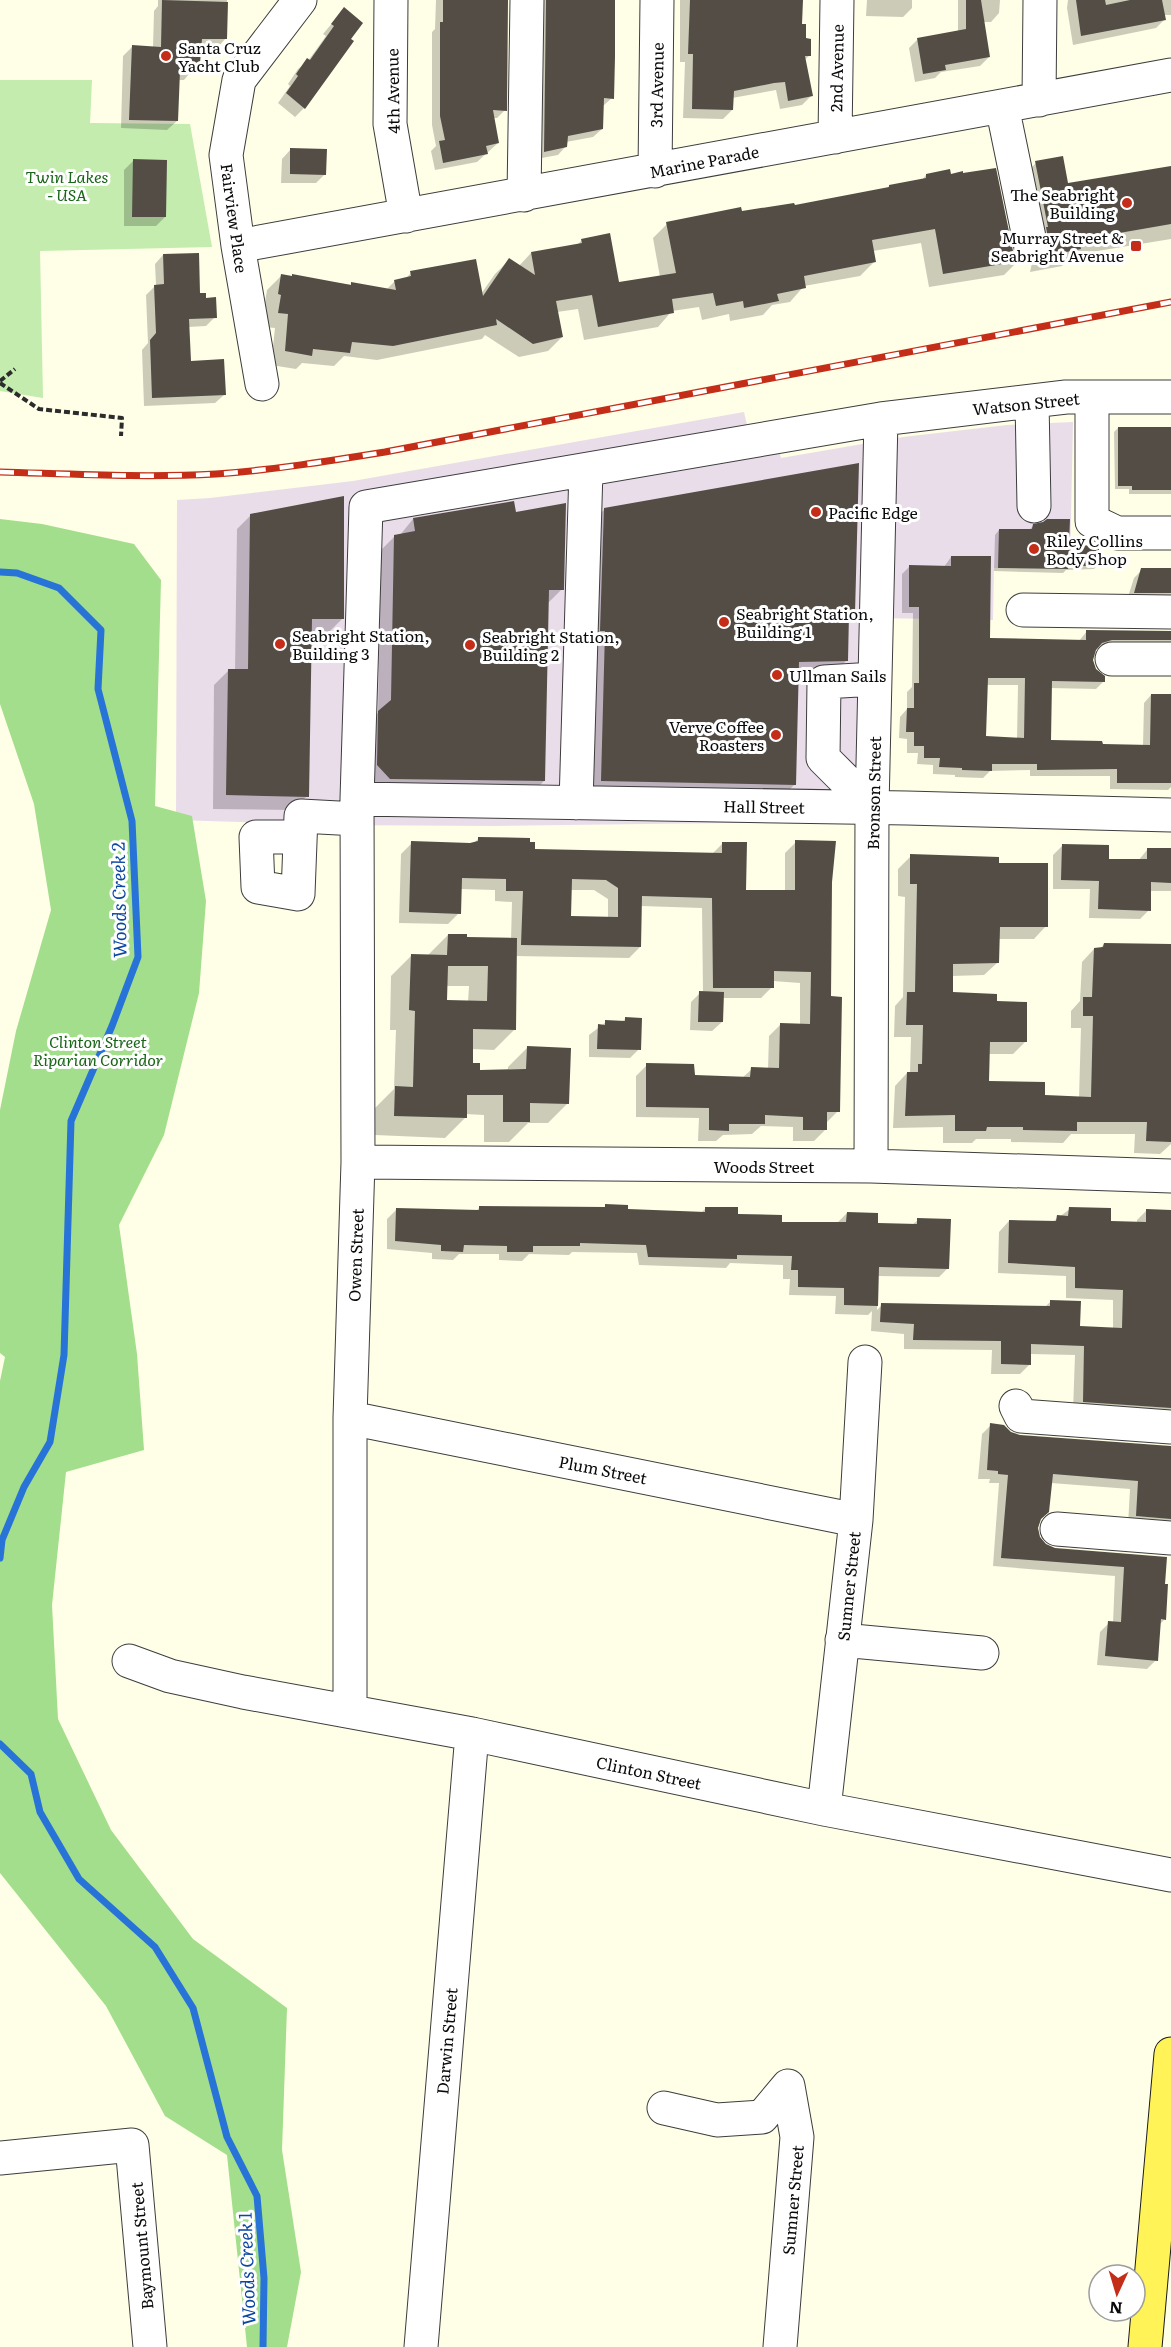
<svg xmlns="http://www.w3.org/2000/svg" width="1171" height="2347" viewBox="0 0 1171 2347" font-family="Literata,serif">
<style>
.industrial{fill:#eaddea}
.green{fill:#c3ecae}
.forest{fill:#a3de8c}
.shadow{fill:#0003;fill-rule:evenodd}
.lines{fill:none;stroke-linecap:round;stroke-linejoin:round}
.stream{stroke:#2873d8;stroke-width:7}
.building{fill:#534d46;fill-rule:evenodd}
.minor-casing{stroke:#3d3d3d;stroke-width:35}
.major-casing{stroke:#1b1b1b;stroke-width:35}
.path{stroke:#2c2c2c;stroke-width:4;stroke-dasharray:6 3;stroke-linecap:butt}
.minor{stroke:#fff;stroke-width:33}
.major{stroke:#fff357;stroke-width:33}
.rail-casing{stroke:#c42e18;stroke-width:7}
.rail{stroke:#fff;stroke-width:4.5;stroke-dasharray:14;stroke-linecap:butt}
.poi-dot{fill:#c42e18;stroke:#fff;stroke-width:2}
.labels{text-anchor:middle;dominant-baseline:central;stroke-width:6;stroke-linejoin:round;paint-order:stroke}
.poi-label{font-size:16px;fill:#0a0a0a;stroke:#fff;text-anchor:start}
.street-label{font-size:16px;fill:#0a0a0a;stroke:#fff}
.park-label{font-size:16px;font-style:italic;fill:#196517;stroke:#fff}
.water-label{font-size:18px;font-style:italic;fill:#0b46a4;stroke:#fff}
</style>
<rect width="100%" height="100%" fill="#fffee7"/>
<path class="industrial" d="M744,412L750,438L775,433L781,458L903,437L1007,425L1073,422L1070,567L994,568L993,620L874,618L870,821L496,826L332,825L176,820L177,500L210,498L353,481Z"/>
<path class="green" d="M0,80H92L90,123L190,124L212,247L40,251L43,398L0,391Z"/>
<path class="forest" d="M0,519L42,524L134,544L161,580L155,806L192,816L206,901L199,993L164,1135L119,1225L137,1354L144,1450L66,1472L52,1605L58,1719L111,1830L193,1939L287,2008L282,2150L301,2272L287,2347H247L227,2155L165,2116L106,2006L0,1873V1381L5,1357L0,1353V1110L16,1031L51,910L34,804L0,704Z"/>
<path class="shadow" d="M158,0H227L226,38L217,48L200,47L199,62L184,80H178L177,121L167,130L121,128L123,56L132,47L153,48L154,11L158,6Z
M436,0H507L505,110L497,118H493L498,143L477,162L435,170L431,151L436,146L432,125V32L435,29Z
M540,0H613L612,98L603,106L602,129L593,137L566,142V146L558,155L536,159Z
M680,0H801V26L809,56L804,60L811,96L802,105L780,109L776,90L732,98V110L723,119L683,118L685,62H680Z
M867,0H912V8L903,17L866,16Z
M958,0H1000L999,13L991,22H983L989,57L980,66L941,72L935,78L915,82L909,48L918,39L958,32Z
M1068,0H1171V15H1164L1165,19L1156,28L1073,45L1067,8Z
M344,9L304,108L295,117L278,103L290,86L288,84L298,69L308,61L326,36L323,34Z
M291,149L325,174L316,183H281L282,159Z
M133,161L165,217L156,226H124V170Z
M1036,163L1067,185L1171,168V239L1073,255L1062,266L1030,272L1032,263L1018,181Z
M926,175H950L1011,251L1018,261L1004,275L929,287L921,243L873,251L874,262L860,276L804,286L790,302L772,305L763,315L730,321L729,314L702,320L699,307L672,311L658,327L584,340L578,309L557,312L562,337L548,351L519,357L485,335L482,339L377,360L344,356L334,366L302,363L296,369L271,365L275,328L264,327L267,309L264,308L267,290L281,276L387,289L395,281L405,279L411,273L481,294L495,274L509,260L519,266L531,253L577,245L582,240L618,284L660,277L653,238L667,224L793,206L887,189L889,186L921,181Z
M163,255L198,295L205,299L215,317L206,326L188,327L189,362L224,395L215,403L144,406L142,350L148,343L146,295L156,285L155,264Z
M1118,428H1171V494H1129V489H1115L1114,432Z
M604,510L854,613L848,619L846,661L832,675H797L795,784L781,798L588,795L590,524Z
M515,514L562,589L548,603L544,781L530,795L376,792L364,779L365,726L378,713L381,550L395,536L400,535L413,519Z
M251,515L342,619L328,633L310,632L307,796L293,810L213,809L214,685L228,671H235L237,529Z
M1033,526L1067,548L1098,565L1094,569L1066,570L1063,573L994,571L995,535L999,530L1028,531Z
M951,557L989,639L1079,641L1087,631L1171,632V649L1103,647L1094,650L1092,658L1095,670L1104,681L1096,689L1050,688V741L1101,746H1143L1144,703L1151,695L1171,696V787L1168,790L1110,789V776H1030V770L990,771L983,778L955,777V775L933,774V765L917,764L918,753H907V739L899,738L900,717L907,709V692L912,687L913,613H902V574L909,567H944ZM986,685H1018L1017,739L985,737Z
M1142,570H1171V602L1127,600L1134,578Z
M479,838L533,851L712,854L723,843L745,891H785V853L796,842L831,882L829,998L838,1111L827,1122L825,1130L814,1141H793V1127L761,1126L752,1134L723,1135L716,1141H698L699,1118L636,1117V1076L647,1065L694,1076L742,1078L752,1069H768L769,1036L780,1025H800V983L773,981L772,987L761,998H722V1022L712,1031L690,1030L691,1002L700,993H703L702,908L641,906L640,947L629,958L515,956L514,1030L494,1050L471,1049V1065L479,1071H508V1067L528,1047L568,1103L548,1123H528L509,1142H484V1115L465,1114V1118L445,1138L375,1135V1108L394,1089L396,1030H390L391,976L411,956L428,955L448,935L465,938L511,940L512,902L495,901V890L460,889L459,913L448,924L399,923L401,854L412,843L473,844ZM570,890H594L608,899V918H570ZM446,986H469L468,1002L445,1001Z
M1062,846L1107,861H1138L1147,850H1171V891H1149V910L1140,919L1089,918L1090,889H1053V855Z
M911,856L998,865L1046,926L1034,939H998L997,963L984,975L952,976L951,994L996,1003L1025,1042L1013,1054H988L987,1082L1043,1097L1079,1098L1081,1028H1071V1011L1080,1001L1082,962L1094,949H1100L1104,944L1171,946V1144L1160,1154L1134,1153L1135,1134H1071L1063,1143L1011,1142V1139H976L972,1143H943V1127L893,1128L895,1086L907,1073H910L911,1037H894L895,1006L903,997L905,897L898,896V869Z
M625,1019L639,1049L630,1058L589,1057V1035L606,1022H622Z
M606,1206L627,1211L701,1213L706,1208L780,1223L838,1222L847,1213L876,1224L912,1225L918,1220L948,1268L939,1277L878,1276L877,1310L882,1305L1045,1307L1051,1301L1079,1327L1113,1329V1300L1066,1298V1276L998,1273L999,1232L1009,1221L1051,1223L1070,1209L1109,1222L1137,1223V1220L1147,1210L1171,1211V1420L1073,1411L1075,1355L1030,1354V1364L1020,1374H991L992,1350L904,1349V1334L871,1331L872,1311L868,1315L835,1314L836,1296L789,1295L790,1279H783V1265L730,1263L726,1268L639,1265L637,1253L572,1252L569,1255L529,1254L522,1261L499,1260V1254H459L453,1260L432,1259V1253L387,1249V1219L396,1210L476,1211L480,1207L603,1208Z
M991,1425L1019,1436L1171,1447V1521L1164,1528L1128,1525L1130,1489L1051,1483L1037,1527L1039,1538L1045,1545L1055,1549L1165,1558L1163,1585L1165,1619L1159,1625L1156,1660L1147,1669L1097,1665L1100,1632L1109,1623H1113L1115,1576L993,1566L999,1483H989L990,1479H978L982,1434Z"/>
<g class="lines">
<path class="stream" d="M0,572L17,573L59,588L101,630L98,689L132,821L138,957L112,1026L71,1121L64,1355L50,1442L24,1487L2,1540L0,1558
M0,1744L31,1774L40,1812L79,1879L155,1947L193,2008L227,2137L257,2196L264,2278L263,2347"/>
</g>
<path class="building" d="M162,0L228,2L227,39H202L200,63H195L194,72L180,71L178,121L129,120L132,45L161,47Z
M443,0H508L507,111L493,110L499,143L486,146L488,154L443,163L439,141L445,140L440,116V22H443Z
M546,0H615V57L614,99L604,98L603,129L568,136L567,147L544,152Z
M690,0H803L802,24H806V38L811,39V56H805L813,96L788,101L785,82L774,83L734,91L733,110L692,109L693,54H688Z
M966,0H981L990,57L945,65L946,70L923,74L917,38L966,29Z
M1076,0H1105L1106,5L1130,0H1162L1166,20L1081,36Z
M344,7L363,23L351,39L354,41L305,109L286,93L298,76L296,74L307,58L310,60L334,26L331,24Z
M290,148L327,149L326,175L290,174Z
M1063,156L1068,183L1171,166V224L1079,240L1081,249L1047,256L1049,244L1046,227H1048L1035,161Z
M133,159L167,160L166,217H132Z
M996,168L1013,251L1020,261L943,274L935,229L872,240L876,262L804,276L806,288L777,294L779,301L744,308L743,301L716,306L713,293L672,299L674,313L598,327L592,295L556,301L563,337L533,344L496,319L497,325L393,346L352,342L350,353L313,349L312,356L285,351L288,314L278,313L281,295L278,294L281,274L292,276V274L351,285V282L396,290L394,280L411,276L410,271L476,259L483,296L509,258L535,275L531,252L582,243L581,239L610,233L619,282L676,273L666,222L741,207L742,211L794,203L795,205L889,187V185L926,178V174L950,169L951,174L963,171V173Z
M199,253L200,293H206V298L216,297L217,318L189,319L191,361L224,359L226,395L152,398L150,340L156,333L154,285L164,284L163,254Z
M1118,427H1171V490H1132V486H1118Z
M859,463L855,613H849L848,661L799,662L796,785L601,781L605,631H600L604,508Z
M344,496V619H312L309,797L226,795L228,669H248L250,514Z
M514,501L516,512L566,503L564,590H549L545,781L390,779L377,765L378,711L391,700L394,535L415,531L413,518Z
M1047,519H1070L1069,546L1099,545V566H1069L1068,569L998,568L999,529H1032L1033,524L1043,522Z
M951,556H991L990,638L1086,640V630L1171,631V640H1112L1102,643L1096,650L1093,660L1096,669L1105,676V682L1052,681L1051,740L1102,741L1103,744L1150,745L1151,694H1171V783H1117V769L1037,770V764H992V771L962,770V768L939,767L940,758H924V746H914V732H906L907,708H914V683H919V607H909V565L951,566ZM988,678H1025L1024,738L986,736Z
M1141,568H1171V593H1134Z
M478,837L530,838V842H535V849L722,853V842H747L746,890H795V840L836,841L832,882L831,996L842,997L840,1112H827V1130H803V1117L765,1115V1124H729V1131L709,1130V1108L646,1107V1063L694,1064L695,1075L750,1077L751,1067L779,1068L780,1023L810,1024L811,972L774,971V988H713L712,898L642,896L641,947L521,945L523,891H506V879L462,878L461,914L409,912L411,841L470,843L478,841ZM572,879L606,880L618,888V917L571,916Z
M1062,844L1109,845V859H1147V848H1171V883L1151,882V911L1098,909L1099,881L1061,880Z
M910,854L999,857V863H1048V927H1000L999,963L953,964V992L997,994V1001L1027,1002V1042H990L989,1081L1045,1082V1095L1091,1097L1093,1016H1083V997H1092L1094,948L1103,947L1104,943L1171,944V1142L1146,1141L1147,1122H1077V1131L1023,1130V1127H987L986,1131H955V1115L905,1116L907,1072H918V1064H922L923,1025H906L907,992H915L917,884H910Z
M448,934H467V937L517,938L516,1030L473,1029V1063H480V1070L526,1069L527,1046L571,1048L569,1104L530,1103V1122H503V1095H467V1118L394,1116L395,1086L413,1087L415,1011L409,1010L411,954L447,955ZM448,966H488L487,1001L447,1000Z
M699,991L724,992L723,1022H698Z
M625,1017L642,1018L641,1050L597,1049L598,1024L605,1025V1020L625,1021Z
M605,1204L628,1205V1209L705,1212V1207H738V1214L782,1215V1222H846L847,1212L878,1213V1223L917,1224V1218L951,1219L949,1269L879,1267L878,1306L844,1305V1288L798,1287V1270H791L792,1256L737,1255V1259L648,1257L646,1245L580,1243V1246H533V1252H507V1246L464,1245L463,1252L441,1251V1245L395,1241L396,1208L479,1210V1206L605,1207Z
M1069,1207L1111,1208V1221L1146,1222V1209L1171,1210V1408L1083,1402L1084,1346L1031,1344V1365L1001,1364V1341L913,1340L914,1324L880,1322L881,1303L1050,1306V1300L1081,1301L1080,1326L1122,1328L1123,1290L1075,1288V1267L1008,1263L1009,1220L1056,1221L1057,1215L1068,1216Z
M990,1423L1004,1425L1011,1432L1020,1435L1171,1446V1519L1136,1516L1138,1481L1053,1474L1049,1512L1041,1519L1038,1528L1040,1537L1046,1544L1055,1548L1167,1557L1165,1584H1168L1166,1620L1161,1619L1158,1661L1105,1656L1108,1621L1121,1622L1124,1567L1001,1558L1008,1475L998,1474V1471L987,1470Z"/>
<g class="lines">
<defs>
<path id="minor" d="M391,0L390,124L406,216
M1039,100L1040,0
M1002,106L1031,247
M835,137L837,0
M655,171L657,0
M524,195L527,0
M238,246L1171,75
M262,384L238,246L226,155L239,80L300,0
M1092,397V521L1117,533H1171
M1032,401L1034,506
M1023,610L1171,612
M1112,659H1171
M357,799L907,808L1171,815
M576,803L586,470
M872,807L823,758L824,682L875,679
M300,837H256L258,887L298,894L301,816L357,819
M358,1162L871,1166L1171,1176
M871,1166L872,807L881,419
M1016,1406L1021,1416L1171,1427
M350,1418L856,1520
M1057,1529L1171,1538
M842,1640L982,1653
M129,1661L170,1676L243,1692L472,1734L824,1809L1171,1875
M350,1711V1418L358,1162L357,799L366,507L881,419L1066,397H1171
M824,1809L856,1520L865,1362
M664,2108L717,2120L762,2117L788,2086L797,2137L780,2347
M0,2158L132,2145L150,2347
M421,2347L472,1734"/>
<path id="major" d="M1145,2347L1171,2054"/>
</defs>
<use href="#minor" class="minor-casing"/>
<use href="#major" class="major-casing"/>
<path class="path" d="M0,381L15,369
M0,383L39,409L122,418L121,436"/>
<use href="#minor" class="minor"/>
<use href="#major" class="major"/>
<defs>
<path id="rail" d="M0,472C72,474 144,478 216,474C273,470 329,461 385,452L1171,302"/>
</defs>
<use href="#rail" class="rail-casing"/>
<use href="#rail" class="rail"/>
</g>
<g class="poi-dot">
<circle cx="166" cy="56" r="6"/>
<circle cx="1127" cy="203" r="6"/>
<rect x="1130" y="240" width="12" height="12" rx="3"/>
<circle cx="816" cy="512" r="6"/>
<circle cx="1034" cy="549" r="6"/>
<circle cx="724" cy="622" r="6"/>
<circle cx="280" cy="644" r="6"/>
<circle cx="470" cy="645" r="6"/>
<circle cx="777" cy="675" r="6"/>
<circle cx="776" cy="735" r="6"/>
</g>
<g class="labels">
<g class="poi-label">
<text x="178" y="47">Santa Cruz<tspan x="178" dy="18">Yacht Club</tspan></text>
<text x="1115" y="194" text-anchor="end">The Seabright<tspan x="1115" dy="18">Building</tspan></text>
<text x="1124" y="237" text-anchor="end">Murray Street &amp;<tspan x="1124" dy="18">Seabright Avenue</tspan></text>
<text x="828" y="512">Pacific Edge</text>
<text x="1046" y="540">Riley Collins<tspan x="1046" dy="18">Body Shop</tspan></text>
<text x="736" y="613">Seabright Station,<tspan x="736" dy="18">Building 1</tspan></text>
<text x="292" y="635">Seabright Station,<tspan x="292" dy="18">Building 3</tspan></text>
<text x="482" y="636">Seabright Station,<tspan x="482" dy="18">Building 2</tspan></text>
<text x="789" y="675">Ullman Sails</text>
<text x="764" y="726" text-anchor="end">Verve Coffee<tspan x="764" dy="18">Roasters</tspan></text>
</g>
<g class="street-label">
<text transform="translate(836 68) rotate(-89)">2nd Avenue</text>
<text transform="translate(656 85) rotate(-89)">3rd Avenue</text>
<text transform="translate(392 91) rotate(-91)">4th Avenue</text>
<text transform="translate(704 161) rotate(-11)">Marine Parade</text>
<text transform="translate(235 218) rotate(82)">Fairview Place</text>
<text transform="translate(1026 403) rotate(-6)">Watson Street</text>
<text transform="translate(873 793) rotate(-89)">Bronson Street</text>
<text transform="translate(764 806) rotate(1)">Hall Street</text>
<text x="764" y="1166">Woods Street</text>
<text transform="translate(355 1255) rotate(-88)">Owen Street</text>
<text transform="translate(603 1469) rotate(11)">Plum Street</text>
<text transform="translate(848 1586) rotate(-84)">Sumner Street</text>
<text transform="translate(649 1772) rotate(12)">Clinton Street</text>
<text transform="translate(446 2041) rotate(-85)">Darwin Street</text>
<text transform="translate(792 2200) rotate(-85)">Sumner Street</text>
<text transform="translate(141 2246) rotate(-95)">Baymount Street</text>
</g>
<g class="park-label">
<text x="67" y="176">Twin Lakes<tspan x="67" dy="18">- USA</tspan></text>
<text x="98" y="1041">Clinton Street<tspan x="98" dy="18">Riparian Corridor</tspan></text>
</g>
<g class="water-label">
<text transform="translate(118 900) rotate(-91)">Woods Creek 2</text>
<text transform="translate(246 2269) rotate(-92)">Woods Creek 1</text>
</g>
</g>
<g transform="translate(1117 2293) rotate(184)"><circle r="28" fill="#ffffff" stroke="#9d9d9d" stroke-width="1.5"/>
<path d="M0-4.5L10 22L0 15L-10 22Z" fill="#c42e18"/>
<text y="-9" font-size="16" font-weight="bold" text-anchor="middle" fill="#0a0a0a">N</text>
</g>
</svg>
